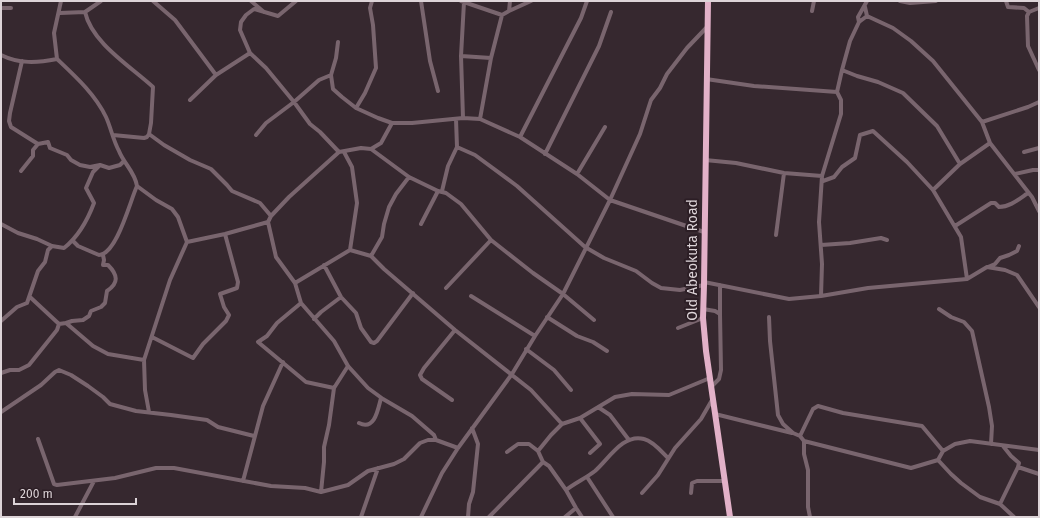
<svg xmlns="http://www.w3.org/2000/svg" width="1040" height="518" viewBox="0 0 1040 518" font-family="'Fira Sans',sans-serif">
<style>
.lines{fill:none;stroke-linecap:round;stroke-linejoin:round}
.minor{stroke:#79656e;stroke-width:4}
.highway{stroke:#e2b1c8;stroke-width:6}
.labels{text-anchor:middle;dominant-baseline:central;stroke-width:4;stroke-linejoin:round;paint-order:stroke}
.street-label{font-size:14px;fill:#ddd4d8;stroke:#2c1e25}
</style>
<rect width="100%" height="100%" fill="#36282f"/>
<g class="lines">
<path class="minor" d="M61,1L54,33L57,59C75,76 95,94 106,117C111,128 113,140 119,151C124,164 135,172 137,186L156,200L172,209L178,217L187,242L170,280L144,360L145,390L149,412
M153,1L175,20L216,75
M251,1L264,12
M296,1L278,16L254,9L246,15L241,22L240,30L250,53L266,68L294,102L310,124L320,132L339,152
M421,1L430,61L438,91
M461,1L502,15
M900,1L910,3L936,1
M1006,1L1008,7L1024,8L1029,12
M1,8H11
M1039,8L1029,12L1027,16L1028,46L1039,70
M509,11L531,1
M812,11L814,1
M85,12C92,43 130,66 153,87L151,123L149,134
M60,13L85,12L101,1
M867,16L893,28L911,41L933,61L982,122L990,143L1032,197L1039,211
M859,22L867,16L865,7
M1,55C19,64 37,63 57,59
M461,56L491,58
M22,61L10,113L9,121L11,127L38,144L48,142L50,148L67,155L71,160L80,165L90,167L100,165L109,168L120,165L124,161
M842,70L857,76L878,82L903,93L937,126L960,164
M331,75L333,89L342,97L356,108L378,118L392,123H412L463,118L480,119L520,137L577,174L610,200L704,232
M706,79L754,86L837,92
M190,100L216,75L250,53
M356,108L365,93L376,68L373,25L370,8L372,1
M463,118L461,56L464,2
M480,119L491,58L502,15L509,11L510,1
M982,122L1028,107L1039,102
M113,135L144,138L147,137L149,134L164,145L190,160L211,169L227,185L232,191L260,203L271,216
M256,135L266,123L294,102L319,80L331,75L336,58L338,42
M520,137L581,18L587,1
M457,147L475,155L517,186L585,247L604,258L636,271L652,283L661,288L680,290L704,285
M371,149L381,143L392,123
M344,152L352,167L357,203L350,250
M1024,152L1039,148
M545,154L599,46L611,12
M705,160L736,163L784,173L822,176
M21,171L33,156V150L38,144
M577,174L605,127
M1015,174L1033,170H1039
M823,181L834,177L842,167L855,158L860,135L873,131L907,162L933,190L961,237L967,279
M933,190L960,164L990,143
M442,191L448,166L457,147L456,119
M268,222L276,257L295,283L301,303L334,341L348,366L368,388L383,399L412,416L434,435L436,440
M1,224L18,233L37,239L52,246L64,248C78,237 88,219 94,203L86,188L93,172L100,165
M421,224L438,191
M955,226L991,203H995L999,207C1010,207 1019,199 1028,193
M776,235L784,173
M73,241L78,246L99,255C117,254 130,201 137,186
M187,242L225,234L268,222L271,216L289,197L339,152L361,148L371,149L409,177L438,191L446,193L461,204L491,240L533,273L563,294L594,320
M821,245L850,243L881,238L887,240
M371,256L382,237L384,224L389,207L396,194L409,177
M324,265L341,297L356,313L361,328L371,342L374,343L377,341L413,293
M988,267L995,264L1000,258L1009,255L1017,251L1019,246
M704,282L789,299L821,296L868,288L967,279L987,267L1005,270L1017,275L1039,307
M295,283L350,250L371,256L384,269L455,330L531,390L562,424
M720,285V314
M446,288L491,240
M471,296L535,336
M821,296L822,264L819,222L822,176L841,114V100L837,92L842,70L850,41L859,22L858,17L867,1
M30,297L59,324L66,323L93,346L108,354L144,360
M301,303L277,323L267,336L258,342L306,382L334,388
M703,309L715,311L720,314L721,370L719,379L711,387
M939,309L951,317L964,322L972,331L989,407L992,426L991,444
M547,317L577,336L593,342L607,351
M769,317L770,341L778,415L783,424L793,433L800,436L804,441V454L808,470V507L810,517
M314,319L321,312L341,297
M1,321L17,307L27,303L38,271L45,262L48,250L52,246
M66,323L72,321L83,320L89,316L91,311L101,307L105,303L107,291C119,283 118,275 108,265H103L104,260L103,255
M678,328L703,318
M152,337L193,358L203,344L226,321L229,315L224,307L220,294L237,288L238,282L225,234
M526,349L554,370L571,390
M1,373L10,370H19L29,365L57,330L59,324
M452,400L422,379L420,375L424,368L455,330
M598,407L610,415L629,440
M1,412L41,385L55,372L59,370L71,375L88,386L103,397L110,404L136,411L171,415L207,420L218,427L254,436
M715,414L792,433
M580,418L600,444L590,453
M359,423C375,431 378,409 381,398
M800,436L813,409L818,406L843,413L922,426L943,451
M38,439L54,484L57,485L115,478L156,468H174L271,486L305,488L321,492L348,485L368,471L394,464L404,459L420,443L428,440H436L458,448
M804,441L911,468L938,460L943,451L955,444L970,441L1039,450
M538,451L551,435L562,424L580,418L615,397L632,394L669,395L710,378
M507,452L518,444H529L538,451L543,462L549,466L566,490L576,508L582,517
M938,460L951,474L961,483L980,497L1000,504L1014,517
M1018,467L1039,474
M587,477L613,517
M243,481L263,406L283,362
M566,490C575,483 586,478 595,471C608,460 623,433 644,439C653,441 662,452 668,458
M321,492L324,462V447L329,425L334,388L348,366
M642,493L658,475L675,448L701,419L712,400
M691,493L692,483L697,481H725
M1000,504L1018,467L1019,463L1011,456L1003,446
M75,517L94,481
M361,517L378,468
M421,517L442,473L458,448L512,374L535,336L563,294L610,200L640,134L651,100L660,88L667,74L687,48L707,27
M468,517L469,504L473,492L478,444L472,428
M489,517L543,462
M565,517L576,508"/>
<path class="highway" d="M708,1L704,285L703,318L706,351L730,517"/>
</g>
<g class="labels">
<g class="street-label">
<text transform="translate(692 260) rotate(-90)">Old Abeokuta Road</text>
</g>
</g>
<rect width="1040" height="518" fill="none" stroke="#ddd4d8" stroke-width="4"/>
<path d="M14 498v6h122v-6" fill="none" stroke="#ddd4d8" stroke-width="2"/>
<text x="20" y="498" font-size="12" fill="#ddd4d8" stroke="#2c1e25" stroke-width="3" paint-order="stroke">200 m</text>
</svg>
